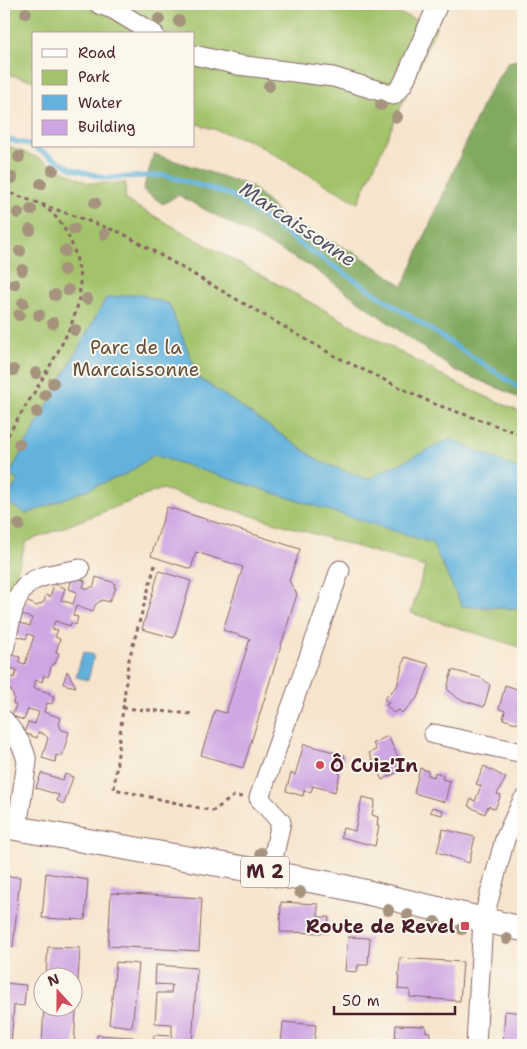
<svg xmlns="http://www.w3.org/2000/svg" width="527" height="1049" viewBox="0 0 527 1049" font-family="'Shantell Sans',sans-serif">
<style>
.green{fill:#a2c36b;stroke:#76714b}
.forest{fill:#81a95f;stroke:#666445}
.water{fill:#62b2dd;stroke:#566884}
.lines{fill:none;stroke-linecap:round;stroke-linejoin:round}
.stream{stroke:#62b2dd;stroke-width:5}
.building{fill:#cea6e3}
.minor-casing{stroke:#866463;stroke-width:21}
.major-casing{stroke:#866463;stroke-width:26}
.path{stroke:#866463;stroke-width:3;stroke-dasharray:4 4;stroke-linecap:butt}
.minor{stroke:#fff;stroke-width:19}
.major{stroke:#fff;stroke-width:24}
.tree{fill:#a6937e}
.poi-dot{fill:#d1495b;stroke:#fbf7ec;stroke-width:2}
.labels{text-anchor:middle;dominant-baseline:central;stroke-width:4;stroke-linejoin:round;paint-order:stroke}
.shield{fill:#fbf7ec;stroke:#7f6065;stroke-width:1}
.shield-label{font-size:18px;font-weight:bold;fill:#4a1f2b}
.park-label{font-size:19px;fill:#64503e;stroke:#fbf7ec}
.poi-label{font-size:19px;font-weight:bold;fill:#4a1f2b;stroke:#fbf7ec;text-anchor:start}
.water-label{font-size:20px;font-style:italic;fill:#525269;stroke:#fbf7ec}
</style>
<rect width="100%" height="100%" fill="#fbf7ec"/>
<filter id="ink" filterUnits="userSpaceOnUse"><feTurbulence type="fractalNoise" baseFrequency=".02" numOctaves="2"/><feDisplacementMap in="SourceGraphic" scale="10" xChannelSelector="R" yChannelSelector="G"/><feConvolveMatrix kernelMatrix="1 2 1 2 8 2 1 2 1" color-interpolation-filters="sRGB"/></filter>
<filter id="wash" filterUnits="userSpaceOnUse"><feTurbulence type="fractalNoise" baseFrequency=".0096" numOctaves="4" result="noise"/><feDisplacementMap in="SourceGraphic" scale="20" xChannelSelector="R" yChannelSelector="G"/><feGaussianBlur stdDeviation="1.12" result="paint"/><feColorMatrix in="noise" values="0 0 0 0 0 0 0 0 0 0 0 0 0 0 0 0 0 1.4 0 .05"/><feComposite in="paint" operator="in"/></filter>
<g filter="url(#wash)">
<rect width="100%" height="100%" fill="#f6e4cc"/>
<path class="green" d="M4,4H369L437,26L358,203L251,141L194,123V34H34V81L4,73Z
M4,144L43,160L88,183H126L125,200L460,385L523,413V648L411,613L425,567L162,489L26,542L4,614Z"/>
<path class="forest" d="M523,59V402L510,393L454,370L313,268L178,195L163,204L143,190L154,154L251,186L286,220L359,255L403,286L486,97L508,62Z"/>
<path class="water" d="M139,294L169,304L199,378L321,462L367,479L451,439L523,471V609L462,606L432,543L154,455L128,473L27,514L5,502L18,480L9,475L106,298Z
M83,652L94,655L88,680L76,677Z"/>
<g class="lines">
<path class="stream" d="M4,139L28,144L73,169L106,178L165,175L231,195L303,246L523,390"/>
</g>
<g id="blocks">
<path class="building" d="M167,507L300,549L289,581L297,594L243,768L201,755L215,710L226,713L250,639L223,630L243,567L196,552L191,569L151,556Z
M159,571L191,581L174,638L142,629Z
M73,576L85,581L83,587L88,589L94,586L96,577L115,583L114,587L116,588L109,602L102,600L95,605L93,612L76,606L73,616L78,617L76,625L71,623L70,626L55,621L52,629L58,630L55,637L60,639L56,652L59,653L55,664H52L48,677L44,675L42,682L36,680L34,688L50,693L49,695L54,696L52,704L47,703L44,712L61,718L59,725L62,730L69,732L62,757L56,755L55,762L42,758L48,738L44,734L38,732L37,738L24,733L28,722L35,724L39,712L28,709L24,720L12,716L16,705L13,704L14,698L11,690L4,689V675L14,678L17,670L6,667L9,654L20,657L19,662L25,664L29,651L34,636L28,634L26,639L15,635L19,623L30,626L32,618L22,615L26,601L37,606L44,602L46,595L50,597L54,584L65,588L61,600L73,604L77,592L69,589Z
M405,657L429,664L419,696L402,713L399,710L393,713L386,705L389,703L384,699L397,686Z
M452,670L482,678L490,685L484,707L459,699L447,689Z
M67,671L76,687L63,684Z
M505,685L523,691V721L520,720L519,724L503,719L505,711L499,709Z
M388,736L399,759L395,761L400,771L382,780L369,753L376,750L373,743Z
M304,744L345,755L335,792L313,786L311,792L304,790L303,796L286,791L291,773L295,775Z
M484,766L506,778L497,794L501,795L495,809L488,806L485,814L468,806L471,799L475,801L481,786L476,784Z
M420,768L428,771V775L434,777L435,772L443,775L442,779L450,781L445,802L414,793Z
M41,773L63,780L65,774L73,777L64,804L57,801L59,795L36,788Z
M362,797L375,800L372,815L378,817L377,826H379L375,846L341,837L343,828L355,831Z
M432,807L443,810L442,815L430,812Z
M443,829L475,837L469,863L437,852Z
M46,873L88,880L85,920L42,918Z
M4,876L20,877L13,947L4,946Z
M111,893L202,898L199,951L108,946Z
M281,902L318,904V917H329L328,933L280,932Z
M348,937L370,938L368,965H358L357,972L345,971Z
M48,947L80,948L74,1045H42L44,1006H72V976H46Z
M400,958L463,962L460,1001L410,997V990L398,989Z
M116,962L139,964L132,1027L109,1024Z
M156,965L197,968L192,1045H153L154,1035L172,1036V1024L155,1023L157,993H171L172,985L155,984Z
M4,983L26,985L24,1006L14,1005L11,1045H4Z
M345,997L354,998L353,1005H344Z
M505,1011L523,1013V1045H503Z
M283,1022L316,1025L314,1045H281Z
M396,1025L426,1026V1032H430L429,1045H398L399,1041H395Z
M97,1035L133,1037V1045H97Z"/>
</g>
</g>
<g filter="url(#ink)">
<use href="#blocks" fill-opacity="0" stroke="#866463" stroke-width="1"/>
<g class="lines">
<defs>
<path id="minor" d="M99,4L113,9L154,34
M194,55L238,65L333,77L393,95L403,84L438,4
M4,649C9,630 12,601 25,587C36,574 64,573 80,569
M4,720C14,733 24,745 27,762L17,828
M434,734L523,753
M270,873L281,822L259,798L340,570
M476,1045L483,920L505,839L523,800"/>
<path id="major" d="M4,826L331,884L523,929"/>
</defs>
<use href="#minor" class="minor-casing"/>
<use href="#major" class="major-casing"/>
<path class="path" d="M4,191L122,233L333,355L432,403L523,435
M4,442C24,406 74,336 79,298C82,279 78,259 71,242C65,228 56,214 43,206
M155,565L128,663L114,789L213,811L234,796L243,797
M123,708L194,714"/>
<use href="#minor" class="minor"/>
<use href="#major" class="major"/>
</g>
<g class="tree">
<circle cx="26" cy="13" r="6"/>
<circle cx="159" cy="19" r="6"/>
<circle cx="179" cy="21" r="6"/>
<circle cx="269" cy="86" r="6"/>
<circle cx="381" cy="105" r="6"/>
<circle cx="397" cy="117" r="6"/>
<circle cx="19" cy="157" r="6"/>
<circle cx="53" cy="170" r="6"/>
<circle cx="12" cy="178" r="6"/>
<circle cx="41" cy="184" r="6"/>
<circle cx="95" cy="203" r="6"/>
<circle cx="31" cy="210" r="6"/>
<circle cx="18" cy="213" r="6"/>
<circle cx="74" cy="229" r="6"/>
<circle cx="30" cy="230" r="6"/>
<circle cx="105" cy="234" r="6"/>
<circle cx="20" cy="251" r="6"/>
<circle cx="65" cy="251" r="6"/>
<circle cx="22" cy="270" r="6"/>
<circle cx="64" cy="270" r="6"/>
<circle cx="14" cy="284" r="6"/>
<circle cx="68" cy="290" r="6"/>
<circle cx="55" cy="295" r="6"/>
<circle cx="87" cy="299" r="6"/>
<circle cx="23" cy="303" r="6"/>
<circle cx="19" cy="315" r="6"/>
<circle cx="39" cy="315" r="6"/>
<circle cx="53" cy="323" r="6"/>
<circle cx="75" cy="330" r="6"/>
<circle cx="13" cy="370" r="6"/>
<circle cx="36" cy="373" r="6"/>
<circle cx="53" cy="383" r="6"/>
<circle cx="45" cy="395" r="6"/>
<circle cx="37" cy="412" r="6"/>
<circle cx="19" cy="444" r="6"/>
<circle cx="19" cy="525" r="6"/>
<circle cx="261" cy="853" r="6"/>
<circle cx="300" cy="892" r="6"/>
<circle cx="388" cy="910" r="6"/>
<circle cx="408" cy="915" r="6"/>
<circle cx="435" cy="922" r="6"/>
<circle cx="462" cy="929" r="6"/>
<circle cx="507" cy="939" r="6"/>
</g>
</g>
<g class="poi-dot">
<circle cx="320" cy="765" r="5"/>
<rect x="460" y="921" width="10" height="10" rx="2.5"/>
</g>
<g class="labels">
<rect class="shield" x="241" y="856.5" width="48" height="31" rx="4"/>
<g class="shield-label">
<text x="265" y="872">M 2</text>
</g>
<g class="park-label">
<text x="136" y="347">Parc de la<tspan x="136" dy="22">Marcaissonne</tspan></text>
</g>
<g class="poi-label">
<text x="330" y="765">Ô Cuiz'In</text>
<text x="455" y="926" text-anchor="end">Route de Revel</text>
</g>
<g class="water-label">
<text transform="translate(298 224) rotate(34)">Marcaissonne</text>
</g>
</g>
<rect width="527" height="1049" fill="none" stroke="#fbf7ec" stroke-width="20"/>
<rect x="32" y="32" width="162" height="115" fill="#fbf7ec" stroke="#b4a19f"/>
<rect x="42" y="49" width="25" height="8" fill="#ffffff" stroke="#b4a19f"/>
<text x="78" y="58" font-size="15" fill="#4a1f2b">Road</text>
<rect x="42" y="70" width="25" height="15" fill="#a2c36b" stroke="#b4a19f"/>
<text x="78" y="82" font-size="15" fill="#4a1f2b">Park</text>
<rect x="42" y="95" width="25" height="15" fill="#62b2dd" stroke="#b4a19f"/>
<text x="78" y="108" font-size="15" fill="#4a1f2b">Water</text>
<rect x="42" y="120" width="25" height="15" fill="#cea6e3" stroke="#b4a19f"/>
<text x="78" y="132" font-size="15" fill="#4a1f2b">Building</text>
<g transform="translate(58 992) rotate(339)"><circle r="24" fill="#fbf7ec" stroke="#b4a19f"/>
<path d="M0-4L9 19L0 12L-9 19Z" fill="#d1495b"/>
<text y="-8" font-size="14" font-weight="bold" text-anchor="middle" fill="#4a1f2b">N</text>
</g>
<path d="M334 1006v8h121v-8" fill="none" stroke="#4a1f2b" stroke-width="2.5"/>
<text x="342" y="1006" font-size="15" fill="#4a1f2b" stroke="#fbf7ec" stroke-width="4" paint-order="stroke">50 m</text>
</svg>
